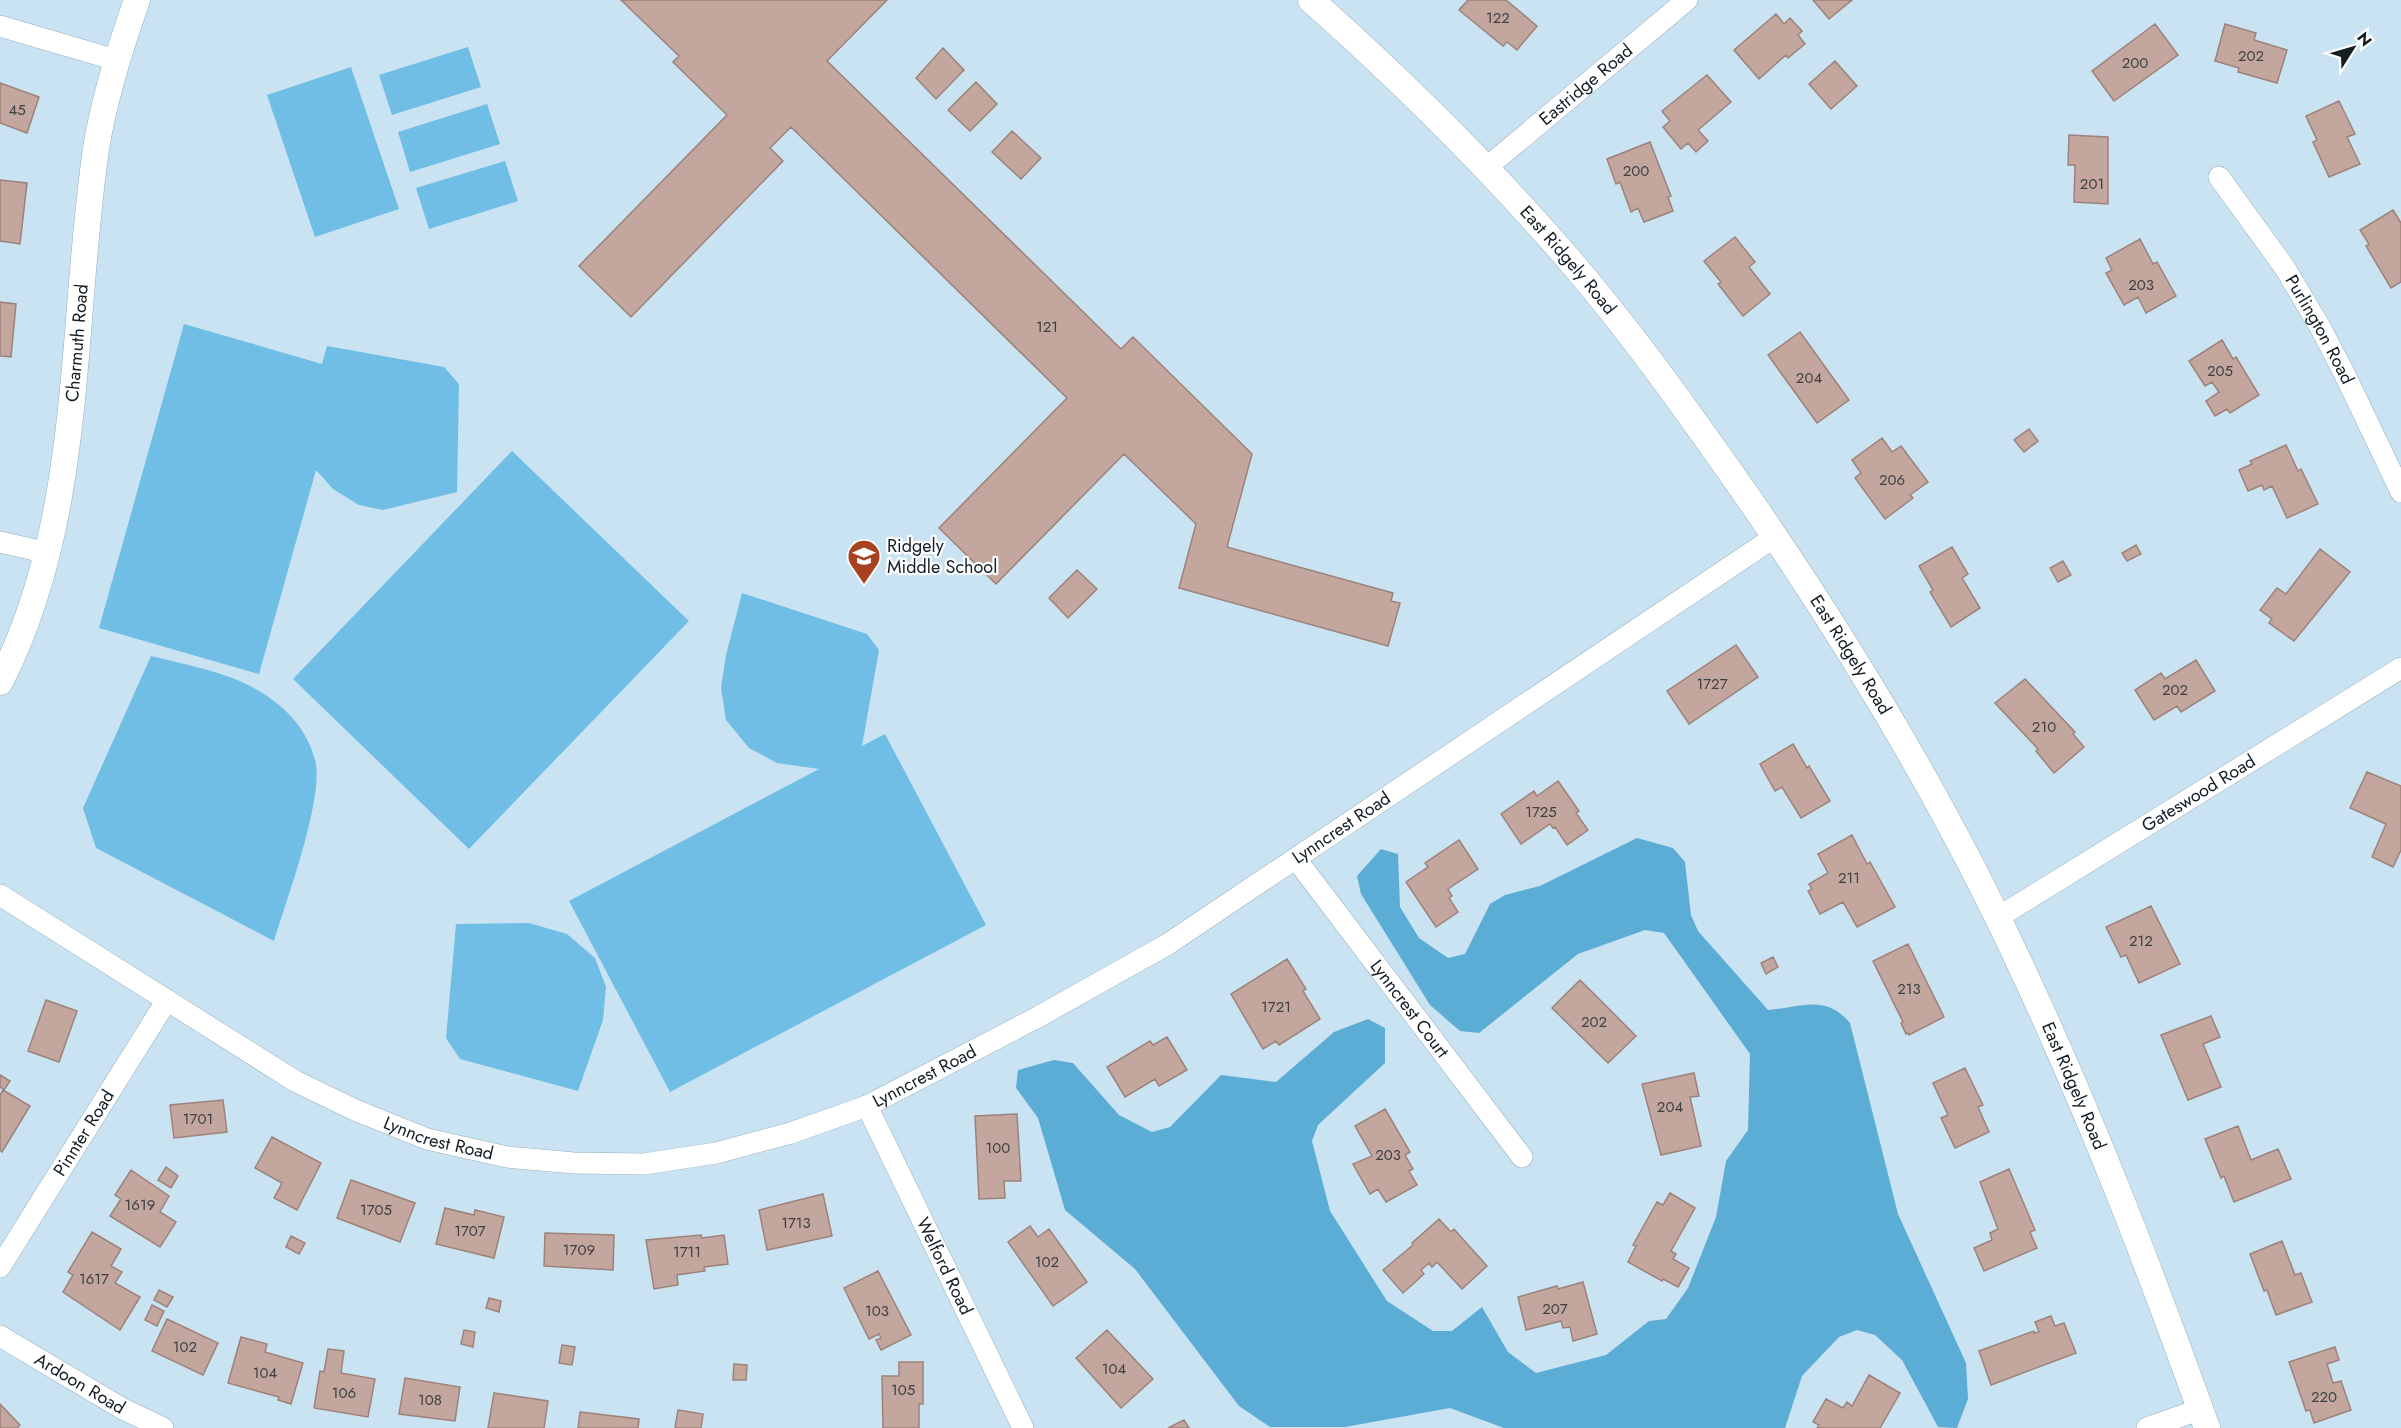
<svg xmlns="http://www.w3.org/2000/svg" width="2401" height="1428" viewBox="0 0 2401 1428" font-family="Jost,sans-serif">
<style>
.green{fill:#70bee5}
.forest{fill:#5badd6}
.building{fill:#c3a79f;stroke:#9d827a;stroke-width:1.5}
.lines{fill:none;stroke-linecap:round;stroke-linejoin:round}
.minor-casing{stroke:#97b0be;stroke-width:22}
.tertiary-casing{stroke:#97b0be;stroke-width:27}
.minor{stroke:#fff;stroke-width:21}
.tertiary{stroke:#fff;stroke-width:26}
.labels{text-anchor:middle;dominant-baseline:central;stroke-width:4.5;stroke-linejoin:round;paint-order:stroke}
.number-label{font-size:15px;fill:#404042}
.street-label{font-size:18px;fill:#141e23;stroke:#fff}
.poi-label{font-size:18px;fill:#141e23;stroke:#fff;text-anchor:start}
</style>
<rect width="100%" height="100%" fill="#c9e3f2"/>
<path class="green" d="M468,47L481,87L392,115L379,75Z
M351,67L399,209L315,237L267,95Z
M487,104L500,144L410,172L398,132Z
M505,161L518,201L429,229L416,188Z
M184,324L322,364L327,346L444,367L459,384L457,492L383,510L359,505L333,489L316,470L259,674L99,628Z
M512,451L689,621L469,849L293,679Z
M742,593L867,634L879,650L862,746L885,734L986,925L670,1092L569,901L819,769L777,763L749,748L726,720L721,688L726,655Z
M151,656C187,665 228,672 259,691C286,707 307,729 315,760C325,796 286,902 274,941L96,848L83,808Z
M529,923L567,934L595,958L606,987L603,1020L578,1091L460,1059L446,1038L456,924Z"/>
<path class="forest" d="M1637,838L1673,848L1685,862L1691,915L1698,931L1768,1010C1802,1007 1826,994 1850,1023L1898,1214L1966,1363L1968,1399L1957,1428L1938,1427L1902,1360L1875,1335L1857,1330L1839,1337L1802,1376L1785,1428H1504L1450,1408L1345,1427H1270L1239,1406L1135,1269L1065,1210L1038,1118L1016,1088L1018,1070L1054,1060L1073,1063L1119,1115L1152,1132L1170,1127L1221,1075L1276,1082L1334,1032L1368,1019L1385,1028V1063L1318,1125L1312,1141L1330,1211L1387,1301L1433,1331H1452L1482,1307L1508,1352L1536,1373L1606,1355L1649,1321L1666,1319L1688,1288L1716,1217L1726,1161L1748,1130L1750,1054L1664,933L1645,930L1578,954L1479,1033L1460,1031L1430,1005L1361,894L1357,876L1381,849L1398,854L1400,907L1419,938L1448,958L1465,954L1490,904L1505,895L1540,886Z"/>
<path class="building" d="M621,0H887L827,61L1121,349L1133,337L1252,454L1227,547L1393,593L1391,601L1400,603L1388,646L1179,588L1196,524L1124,454L996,584L939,528L1067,398L791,127L770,148L783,161L631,317L579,266L727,115L673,62L679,56Z
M1468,0H1506L1537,26L1517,50L1507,42L1503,46L1459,10Z
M1813,0H1852L1829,19Z
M1776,14L1784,24L1790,18L1802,31L1798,35L1805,44L1788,58L1786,55L1759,79L1734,50Z
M2155,24L2178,55L2114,101L2092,71Z
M2225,24L2256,33L2254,40L2287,50L2277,83L2238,72L2239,68L2215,61Z
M943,48L964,70L936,99L916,78Z
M1835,61L1857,86L1831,109L1809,84Z
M1707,75L1731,102L1698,130L1708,141L1696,152L1688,143L1681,149L1663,127L1670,121L1662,111Z
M976,82L997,104L970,131L948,110Z
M0,83L39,97L27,133L0,123Z
M2339,101L2355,134L2347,137L2360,164L2329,177L2313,142L2317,140L2306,116Z
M1012,131L1041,158L1021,179L992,152Z
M2069,135L2108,137V204L2074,202L2075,165H2068Z
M1650,142L1671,196L1668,197L1673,211L1644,222L1638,208L1631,212L1620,182L1616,184L1607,159Z
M0,180L27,183L20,244L0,241Z
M2393,210L2401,223V282L2391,288L2366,246L2369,244L2360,230Z
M1735,237L1755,262L1749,267L1770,294L1743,316L1718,284L1721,282L1704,261Z
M2140,239L2153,264L2157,262L2176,296L2146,313L2138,297L2124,305L2106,273L2112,270L2106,258Z
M0,302L16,304L11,357L0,356Z
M1800,332L1849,400L1817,423L1768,355Z
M2222,340L2233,359L2236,357L2259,395L2230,413L2227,409L2215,416L2206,401L2219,392L2212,382L2205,386L2189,361Z
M2029,429L2038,441L2024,452L2014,440Z
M1882,438L1892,452L1901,446L1928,482L1910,495L1913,498L1885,519L1855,478L1861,473L1852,460Z
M2286,445L2298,471L2301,469L2318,504L2287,518L2272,486L2264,490L2262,485L2248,491L2239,470L2252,464L2250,461Z
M2136,545L2141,554L2127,561L2122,553Z
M1952,547L1968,574L1962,578L1980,608L1951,627L1930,592L1933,590L1919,566Z
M2320,549L2350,572L2294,641L2269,623L2272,619L2260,610L2277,588L2286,594Z
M2063,561L2071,575L2058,582L2050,568Z
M1077,570L1097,589L1068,618L1049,598Z
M1736,645L1758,677L1689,724L1667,691Z
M2196,660L2215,691L2181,712L2177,706L2154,720L2135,690L2161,673L2165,679Z
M2025,679L2075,732L2073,734L2084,747L2054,773L2036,751L2038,749L1995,703Z
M1793,744L1807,768L1809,766L1830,801L1801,818L1782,787L1775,791L1760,764Z
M2367,772L2401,786V850L2393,867L2372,857L2386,824L2350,808Z
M1558,781L1579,811L1576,813L1588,830L1567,845L1555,827L1553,828L1550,824L1521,844L1501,814L1534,791L1537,796Z
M1852,835L1867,864L1870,862L1895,907L1857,927L1843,902L1820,914L1808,891L1812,889L1809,884L1828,873L1818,854Z
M1459,840L1478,869L1448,889L1452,896L1449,898L1458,912L1436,927L1406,882L1428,867L1425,863Z
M2151,906L2180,964L2139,983L2126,955L2121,957L2106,927Z
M1908,944L1944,1017L1909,1035L1908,1033L1906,1034L1901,1023L1903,1022L1873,961Z
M1773,957L1778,967L1766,974L1761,963Z
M1287,959L1306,989L1303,991L1320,1019L1279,1045L1276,1041L1263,1049L1231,994Z
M1580,980L1636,1036L1608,1063L1552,1008Z
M46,1000L77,1011L59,1062L28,1051Z
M2211,1016L2220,1037L2203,1044L2221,1087L2188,1100L2161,1035Z
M1167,1037L1187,1070L1159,1086L1155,1079L1125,1097L1107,1067L1150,1041L1153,1045Z
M1965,1068L1983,1105L1978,1107L1989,1132L1955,1148L1941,1118L1948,1115L1933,1083Z
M1694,1073L1699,1096L1690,1097L1701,1146L1661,1155L1642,1084Z
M0,1075L10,1081L4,1090L0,1087Z
M3,1090L30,1106L2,1152L0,1150V1095Z
M223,1100L227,1132L174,1138L170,1105Z
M1385,1109L1410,1152L1405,1155L1413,1169L1409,1171L1417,1185L1386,1202L1378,1189L1370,1194L1353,1164L1372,1156L1355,1126Z
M1017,1114L1021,1181H1004L1005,1198L979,1199L975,1116Z
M2238,1126L2251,1160L2278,1149L2291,1179L2234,1202L2224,1176L2221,1178L2205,1139Z
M272,1137L321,1163L297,1210L274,1198L282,1183L255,1168Z
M166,1167L178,1176L171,1188L158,1180Z
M2009,1169L2035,1230L2030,1232L2037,1248L1984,1271L1974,1248L1992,1240L1990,1233L1998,1229L1980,1182Z
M131,1170L169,1196L160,1212L176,1222L160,1247L110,1216L121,1199L115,1195Z
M351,1180L415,1203L400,1242L337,1218Z
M1670,1193L1695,1208L1671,1251L1676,1254L1673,1259L1689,1268L1678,1287L1663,1279L1662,1281L1628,1262L1636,1246L1633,1245L1657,1202L1663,1205Z
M823,1194L832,1236L767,1250L759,1210Z
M445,1208L474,1215L475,1210L504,1217L494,1258L436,1244Z
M1439,1219L1451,1232L1454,1229L1487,1266L1462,1289L1437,1262L1432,1267L1429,1263L1421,1270L1424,1274L1403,1293L1383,1270L1413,1245L1412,1243Z
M1030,1226L1038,1237L1049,1229L1087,1282L1053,1306L1008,1242Z
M92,1232L121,1249L111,1266L122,1272L115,1283L140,1297L120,1330L63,1292L73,1275L68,1272Z
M545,1233L614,1235L613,1270L544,1266Z
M701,1235L702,1238L724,1235L728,1264L704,1267L705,1271L677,1275L678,1285L654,1289L646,1240Z
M291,1236L305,1243L299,1254L286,1247Z
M2282,1241L2295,1275L2301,1273L2312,1302L2276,1315L2267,1290L2264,1291L2250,1254Z
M878,1271L911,1335L881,1350L876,1340L881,1338L879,1334L869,1339L844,1288Z
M1583,1282L1597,1334L1573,1341L1570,1327L1563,1328L1561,1321L1526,1330L1518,1297L1557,1286L1558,1289Z
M159,1290L173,1297L167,1307L154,1300Z
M489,1298L501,1301L499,1312L486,1308Z
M152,1305L164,1311L157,1326L145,1320Z
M2051,1316L2055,1326L2064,1323L2076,1353L1991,1385L1979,1351L2034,1331V1333L2039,1332L2035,1322Z
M167,1319L218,1343L203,1375L152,1351Z
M464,1330L475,1332L473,1347L461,1344Z
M1107,1330L1153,1379L1121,1408L1076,1358Z
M241,1337L267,1344L265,1352L303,1363L291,1404L278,1400L279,1397L228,1383Z
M562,1345L575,1347L572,1365L559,1363Z
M2335,1347L2339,1360L2327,1364L2333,1383L2341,1381L2351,1410L2314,1423L2310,1410L2306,1411L2289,1362Z
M328,1349L344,1351L341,1373L375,1379L368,1417L314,1408L320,1371L324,1372Z
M899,1362H923V1404H919V1428H883L882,1376H899Z
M734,1364L747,1365L746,1380H733Z
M1869,1375L1900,1393L1880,1428H1817L1819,1425L1813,1422L1826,1399L1843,1408L1847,1402L1852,1406Z
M405,1378L460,1387L455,1421L399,1414Z
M494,1393L548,1401L544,1428H488Z
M0,1404L20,1425L17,1428H0Z
M678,1410L703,1414L701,1428H675Z
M580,1412L639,1419L638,1428H578Z
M1184,1420L1189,1428H1168Z"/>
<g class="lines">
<defs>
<g id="minor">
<path d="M0,26L116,60"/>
<path id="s1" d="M1486,168L1687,0"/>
<path id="s2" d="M2219,177L2285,268L2320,327L2345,375L2401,492"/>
<path d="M0,542L48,553"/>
<path id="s3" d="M1296,859L1522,1157"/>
<path id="s4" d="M0,895L295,1081L355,1110L427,1139L507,1157L574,1163L644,1164L716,1153L791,1133L867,1106L1038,1017L1168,944L1776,536"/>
<path id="s5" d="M1997,918L2401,668"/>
<path id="s6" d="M867,1106L1023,1428"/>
<path id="s7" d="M0,1267L167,1000"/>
<path id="s8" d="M0,1336L123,1409L163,1428"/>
<path d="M2147,1428L2201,1409"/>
</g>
<g id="tertiary">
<path id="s9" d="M1311,0C1400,79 1486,164 1565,255C1625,324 1678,398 1731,473C1842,631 1944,799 2025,975C2094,1123 2152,1275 2207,1428"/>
<path id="s10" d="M0,682C84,518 70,326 96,149C104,98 120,48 137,0"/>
</g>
</defs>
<use href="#minor" class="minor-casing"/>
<use href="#tertiary" class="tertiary-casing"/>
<use href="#minor" class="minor"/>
<use href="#tertiary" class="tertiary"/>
</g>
<defs>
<symbol id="school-pin" viewBox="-11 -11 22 30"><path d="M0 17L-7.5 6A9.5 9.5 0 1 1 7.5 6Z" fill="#a8411f" stroke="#fff"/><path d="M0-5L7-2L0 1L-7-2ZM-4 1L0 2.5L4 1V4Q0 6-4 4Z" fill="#fff"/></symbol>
</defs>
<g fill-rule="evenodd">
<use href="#school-pin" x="845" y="537" width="38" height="52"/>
</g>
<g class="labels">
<g class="number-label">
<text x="1498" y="18">122</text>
<text x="2251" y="56">202</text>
<text x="2135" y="63">200</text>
<text x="17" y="110">45</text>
<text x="1636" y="171">200</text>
<text x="2092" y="184">201</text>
<text x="2141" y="285">203</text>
<text x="1047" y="327">121</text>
<text x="2220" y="371">205</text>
<text x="1809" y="378">204</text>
<text x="1892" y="480">206</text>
<text x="1712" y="684">1727</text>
<text x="2175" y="690">202</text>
<text x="2044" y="727">210</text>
<text x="1541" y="812">1725</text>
<text x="1849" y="878">211</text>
<text x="2141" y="941">212</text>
<text x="1909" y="989">213</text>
<text x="1276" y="1007">1721</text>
<text x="1594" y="1022">202</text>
<text x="1670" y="1107">204</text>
<text x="198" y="1119">1701</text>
<text x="998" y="1148">100</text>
<text x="1388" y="1155">203</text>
<text x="140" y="1205">1619</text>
<text x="376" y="1210">1705</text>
<text x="796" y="1223">1713</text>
<text x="470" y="1231">1707</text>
<text x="579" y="1250">1709</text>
<text x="687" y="1252">1711</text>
<text x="1047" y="1262">102</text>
<text x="94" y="1279">1617</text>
<text x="1555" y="1309">207</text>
<text x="877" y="1311">103</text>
<text x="185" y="1347">102</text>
<text x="1114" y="1369">104</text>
<text x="265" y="1373">104</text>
<text x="903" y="1390">105</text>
<text x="344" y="1393">106</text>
<text x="2324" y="1397">220</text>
<text x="430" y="1400">108</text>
</g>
<g class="street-label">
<text stroke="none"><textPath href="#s1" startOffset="130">Eastridge Road</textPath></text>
<text stroke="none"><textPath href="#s9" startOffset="366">East Ridgely Road</textPath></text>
<text stroke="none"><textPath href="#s2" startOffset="183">Purlington Road</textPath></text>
<text stroke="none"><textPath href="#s10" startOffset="350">Charmuth Road</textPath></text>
<text stroke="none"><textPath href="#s9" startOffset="852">East Ridgely Road</textPath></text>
<text stroke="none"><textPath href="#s5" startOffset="237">Gateswood Road</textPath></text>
<text stroke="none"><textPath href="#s4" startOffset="1494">Lynncrest Road</textPath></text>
<text stroke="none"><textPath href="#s3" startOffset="188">Lynncrest Court</textPath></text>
<text stroke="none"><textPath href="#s4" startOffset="1008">Lynncrest Road</textPath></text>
<text stroke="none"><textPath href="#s9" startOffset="1338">East Ridgely Road</textPath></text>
<text stroke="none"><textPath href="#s7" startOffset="158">Pinnter Road</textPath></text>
<text stroke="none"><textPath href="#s4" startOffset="504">Lynncrest Road</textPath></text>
<text stroke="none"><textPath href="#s6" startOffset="178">Welford Road</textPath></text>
<text stroke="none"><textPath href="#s8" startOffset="93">Ardoon Road</textPath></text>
</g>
<g class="poi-label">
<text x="887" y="546">Ridgely<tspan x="887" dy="21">Middle School</tspan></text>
</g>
</g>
<g transform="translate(2353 48) rotate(53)" stroke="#ffffff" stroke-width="4.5" paint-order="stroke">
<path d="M0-4.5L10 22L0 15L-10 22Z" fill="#141e23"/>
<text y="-9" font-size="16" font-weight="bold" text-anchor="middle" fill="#141e23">N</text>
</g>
</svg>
